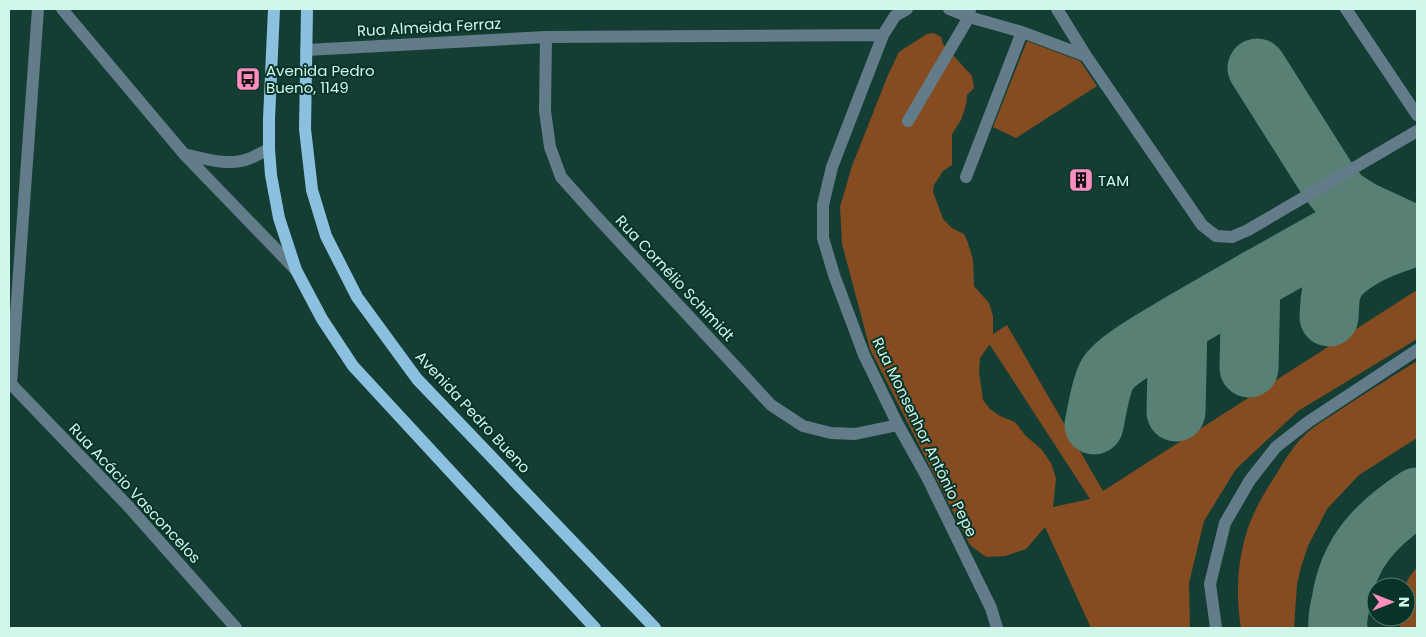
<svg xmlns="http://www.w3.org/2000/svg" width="1426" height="637" viewBox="0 0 1426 637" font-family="Poppins,sans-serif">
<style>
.green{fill:#854b21;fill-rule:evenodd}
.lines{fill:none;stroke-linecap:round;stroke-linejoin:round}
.taxiway{stroke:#588074;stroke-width:59}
.minor{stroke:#627c8a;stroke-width:12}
.major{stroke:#8bc1df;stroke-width:12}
.labels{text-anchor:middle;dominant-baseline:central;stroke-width:4;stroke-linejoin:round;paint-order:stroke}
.street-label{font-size:15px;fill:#d1f6ea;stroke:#073329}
.poi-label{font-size:15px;fill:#d1f6ea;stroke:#073329;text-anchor:start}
</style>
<rect width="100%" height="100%" fill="#143e33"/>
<path class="green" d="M934,33L941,37L943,44L972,76L974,88L967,95L966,105L961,120L952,134V165L943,171L934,185L933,192L943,219L952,228L964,234L968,243L973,260L974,286L989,303L993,316V334L1007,325L1103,491L1417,290V339L1298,411L1236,469L1204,521L1189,583L1190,628H1091L1045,527L1026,549L1005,556L986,557L970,545L870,349L842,244L840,207L852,166L888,75L899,52L927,34ZM989,345H990L1090,499L1053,507L1056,478L1051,463L1042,450L1025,435L1015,422L1000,416L990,409L983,400L979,372L980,358Z
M1027,41L1080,61L1097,86L1016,138L993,127Z
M1417,361V438L1359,475L1327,509L1308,546L1301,567L1297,585L1294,628H1241C1236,599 1237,566 1245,538C1251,515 1264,493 1277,473C1286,458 1295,443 1309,431C1317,424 1328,418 1337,412C1363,394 1390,378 1417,361Z
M1417,567V628H1400L1399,617H1406V587H1405L1408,579Z"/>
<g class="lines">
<path class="taxiway" d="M1257,68L1329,182L1342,198L1363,211L1406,231
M1329,317C1330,307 1329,296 1333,287C1341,264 1381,248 1403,241
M1249,368L1251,282L1326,240L1344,231L1356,230L1381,231L1417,236
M1176,412L1178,324L1251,282
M1094,425C1097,411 1101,384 1108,373C1118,358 1161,335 1178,324
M1338,628C1337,620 1339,610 1341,602C1348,552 1377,523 1417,497"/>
<path class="minor" d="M62,9L184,154L296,270
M907,9L895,16L883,35L832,167L823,205V238L834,275L864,355L898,425L927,477L991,608L997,628
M949,9L969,17L1022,32L1086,56
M1057,9L1086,56L1202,225L1216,236L1232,237L1248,230L1417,131
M1346,9L1417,115
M546,37L545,111L550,147L561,177L595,215L771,405L803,426L831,433L855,434L898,425
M306,50L546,37L883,35
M908,121L969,17L970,9
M184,154C206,159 229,167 251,158C257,155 263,152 269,149
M966,177L1022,32
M9,382L129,507L236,628
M11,384L38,9
M1216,628L1210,584L1225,523L1250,480L1276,447L1308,422L1417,350"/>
<path class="major" d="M274,9L269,119V149L271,175L279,218L296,270L322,319L353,366L595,628
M307,9L305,129L312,190L326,236L357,297L417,379L655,628"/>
</g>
<defs>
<symbol id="bus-square" viewBox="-11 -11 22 22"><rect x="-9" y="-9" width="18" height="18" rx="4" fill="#fd8ebf" stroke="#073329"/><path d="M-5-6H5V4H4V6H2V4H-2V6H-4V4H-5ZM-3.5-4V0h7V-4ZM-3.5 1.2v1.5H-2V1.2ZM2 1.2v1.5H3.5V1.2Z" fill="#111"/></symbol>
<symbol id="building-square" viewBox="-11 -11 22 22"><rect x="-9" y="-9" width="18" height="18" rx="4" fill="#fd8ebf" stroke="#073329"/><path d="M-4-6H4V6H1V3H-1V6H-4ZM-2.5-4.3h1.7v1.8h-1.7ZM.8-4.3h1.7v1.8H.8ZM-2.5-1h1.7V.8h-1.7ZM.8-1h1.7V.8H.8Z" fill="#111"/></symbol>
</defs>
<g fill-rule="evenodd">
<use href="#bus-square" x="234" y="65" width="28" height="28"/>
<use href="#building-square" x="1067" y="166" width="28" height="28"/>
</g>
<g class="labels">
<g class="street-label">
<text transform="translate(429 27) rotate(-3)">Rua Almeida Ferraz</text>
<text transform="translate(675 278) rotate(47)">Rua Cornélio Schimidt</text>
<text transform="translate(473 412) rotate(47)">Avenida Pedro Bueno</text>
<text transform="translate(925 437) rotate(64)">Rua Monsenhor Antônio Pepe</text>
<text transform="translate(135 493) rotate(47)">Rua Acácio Vasconcelos</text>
</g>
<g class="poi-label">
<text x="266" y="70">Avenida Pedro<tspan x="266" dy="17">Bueno, 1149</tspan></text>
<text x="1098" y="180">TAM</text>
</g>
</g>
<rect width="1426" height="637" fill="none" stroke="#d1f6ea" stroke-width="20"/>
<g transform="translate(1391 602) rotate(90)"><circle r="24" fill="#073329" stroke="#588176"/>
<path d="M0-4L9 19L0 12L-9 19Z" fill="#fd8ebf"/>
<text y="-8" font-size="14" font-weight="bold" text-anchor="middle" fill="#d1f6ea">N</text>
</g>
</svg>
